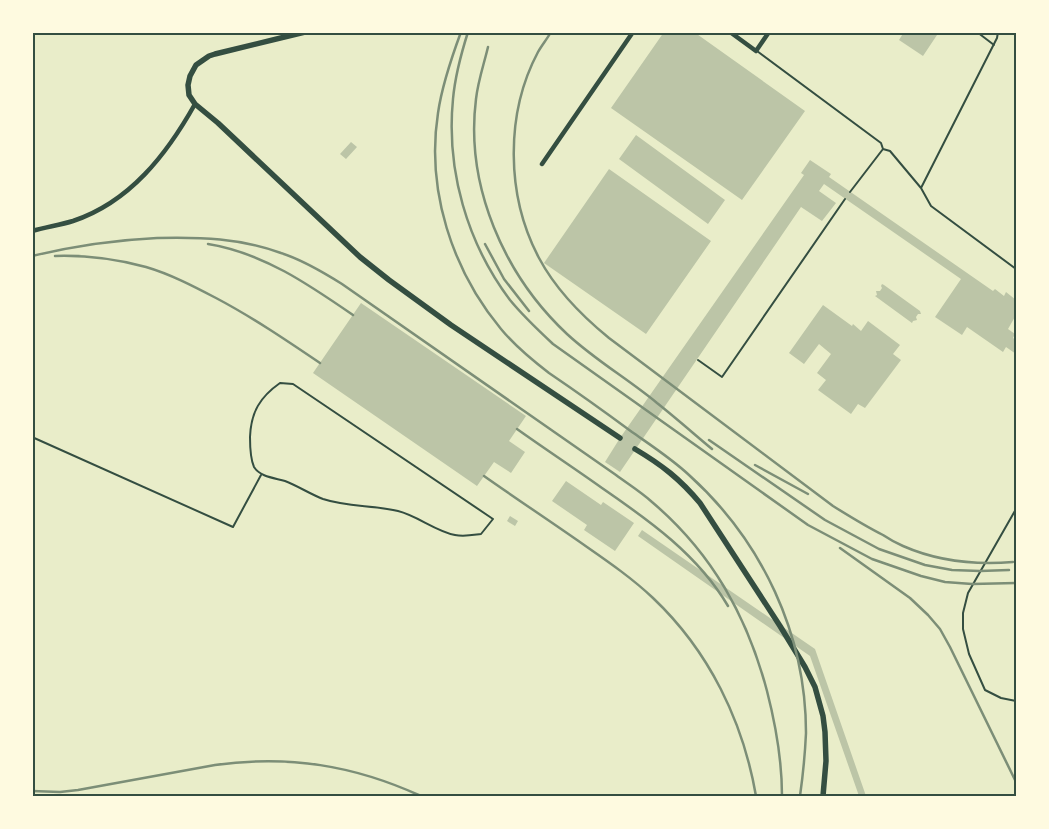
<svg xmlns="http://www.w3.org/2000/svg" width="1049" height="829" viewBox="0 0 1049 829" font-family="Roboto,sans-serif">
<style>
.building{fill:#bcc5a7}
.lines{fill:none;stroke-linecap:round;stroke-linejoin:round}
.service{stroke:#344e41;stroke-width:2}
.minor{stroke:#344e41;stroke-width:4.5}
.tertiary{stroke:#344e41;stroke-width:5.5}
.rail{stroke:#7c8e77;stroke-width:2.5}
.neatline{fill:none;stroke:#344e41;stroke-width:2}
</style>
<rect width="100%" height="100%" fill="#e9edc9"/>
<path class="building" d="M664,32H694L805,111L742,200L611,108Z
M904,32H939L923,56L899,40Z
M636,135L725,200L708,224L619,159Z
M351,142L357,147L346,159L340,154Z
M810,160L831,174L829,177L993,291L995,289L1004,296L1006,292L1016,300V315L1008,329L1015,334L1013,338L1016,340V354L1006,347L1003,352L967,327L962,335L935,317L961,279L824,184L819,191L836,203L822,221L801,207L620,472L605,462L620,438L804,175L801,173Z
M609,169L711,241L646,334L544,263Z
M882,284L884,285L920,311L921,314H918L916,317L917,320L913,321L912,323L875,296L877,295L876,291H880L882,288L881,286Z
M361,303L526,416L509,441L525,452L511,473L494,462L477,486L313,373Z
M823,305L852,326L853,324L861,331L868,321L900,345L893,354L901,360L865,408L858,404L851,414L818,390L826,380L817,373L831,354L819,344L804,364L789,353Z
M566,481L601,505L603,502L634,523L615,551L584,530L587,525L552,501Z
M510,516L518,521L515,526L507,521Z
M642,530L815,649L866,796H859L810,656L638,536Z"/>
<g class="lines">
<path class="service" d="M977,32L994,45
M998,32L997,38L921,188L931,206L1016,269
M757,51L881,143L883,149
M850,192L883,149L890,151L921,188
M698,360L722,377L845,199
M280,383L293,384L493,519L481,534C473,535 464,537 455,535C435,531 418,516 398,511C373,505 347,507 323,499C310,494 298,486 285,481C275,478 260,477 254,467C250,458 250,446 250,437C251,412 260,397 280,383Z
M32,437L233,527L261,475
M1016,509L968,593L963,613V629L969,654L985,690L1001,698L1016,701"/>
<path class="minor" d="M730,32L756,51L769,32
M542,164L633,32
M32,231C46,227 60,225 73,221C130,202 167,154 195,104"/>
<path class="tertiary" d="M305,32L215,54L209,56L196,65L190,76L188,85L189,95L195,104L218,123L360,257L389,280L451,325L620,438
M635,449C662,465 680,479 700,503L780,626L805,667L815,687L823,716L825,732L826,761L823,796"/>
<path class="rail" d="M461,32C451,59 442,85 438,113C426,190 452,270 501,329C515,346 532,360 549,373C577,392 605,412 632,432C652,446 672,459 689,475C762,541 806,634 806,733C805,754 803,775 800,796
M468,32C461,54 455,77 453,99C446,170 467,243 510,300C523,316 538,330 553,344L808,525L872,559L921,576L945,582L972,584L1016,583
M551,32C547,39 542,45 538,52C505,114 506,196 539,258C556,290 582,316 609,338L833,506C849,516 865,526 883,535C889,539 896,543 903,546C937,561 977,565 1013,562
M488,47C484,64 478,81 476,99C465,186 504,275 567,334C595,360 628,379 657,403C676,418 694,434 712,449
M208,244C263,253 308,284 353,315
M485,244L504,279L529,311
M32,256C74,246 114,240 157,238C201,237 240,238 281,253C303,260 323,272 342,284L616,475C628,484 641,492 652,502C712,553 747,616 767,691C776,726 782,760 782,796
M55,256C85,255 116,259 146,267C170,274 193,286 216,298C252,317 286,340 320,363
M517,429C545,449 574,468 602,488C650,521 698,555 728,606
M709,440L825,520L879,549L925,565L952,570L980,571L1009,570
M755,465L808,494
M484,476C518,500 553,523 587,547C610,563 633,579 653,598C709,651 743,721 756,796
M840,548L910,598L928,615L940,629L950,647L1016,782
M32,791L60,792L78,790L215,765C289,755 353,765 421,796"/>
</g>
<rect width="1049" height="829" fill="none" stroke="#fefae0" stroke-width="68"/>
<rect x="34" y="34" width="981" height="761" class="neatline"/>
</svg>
